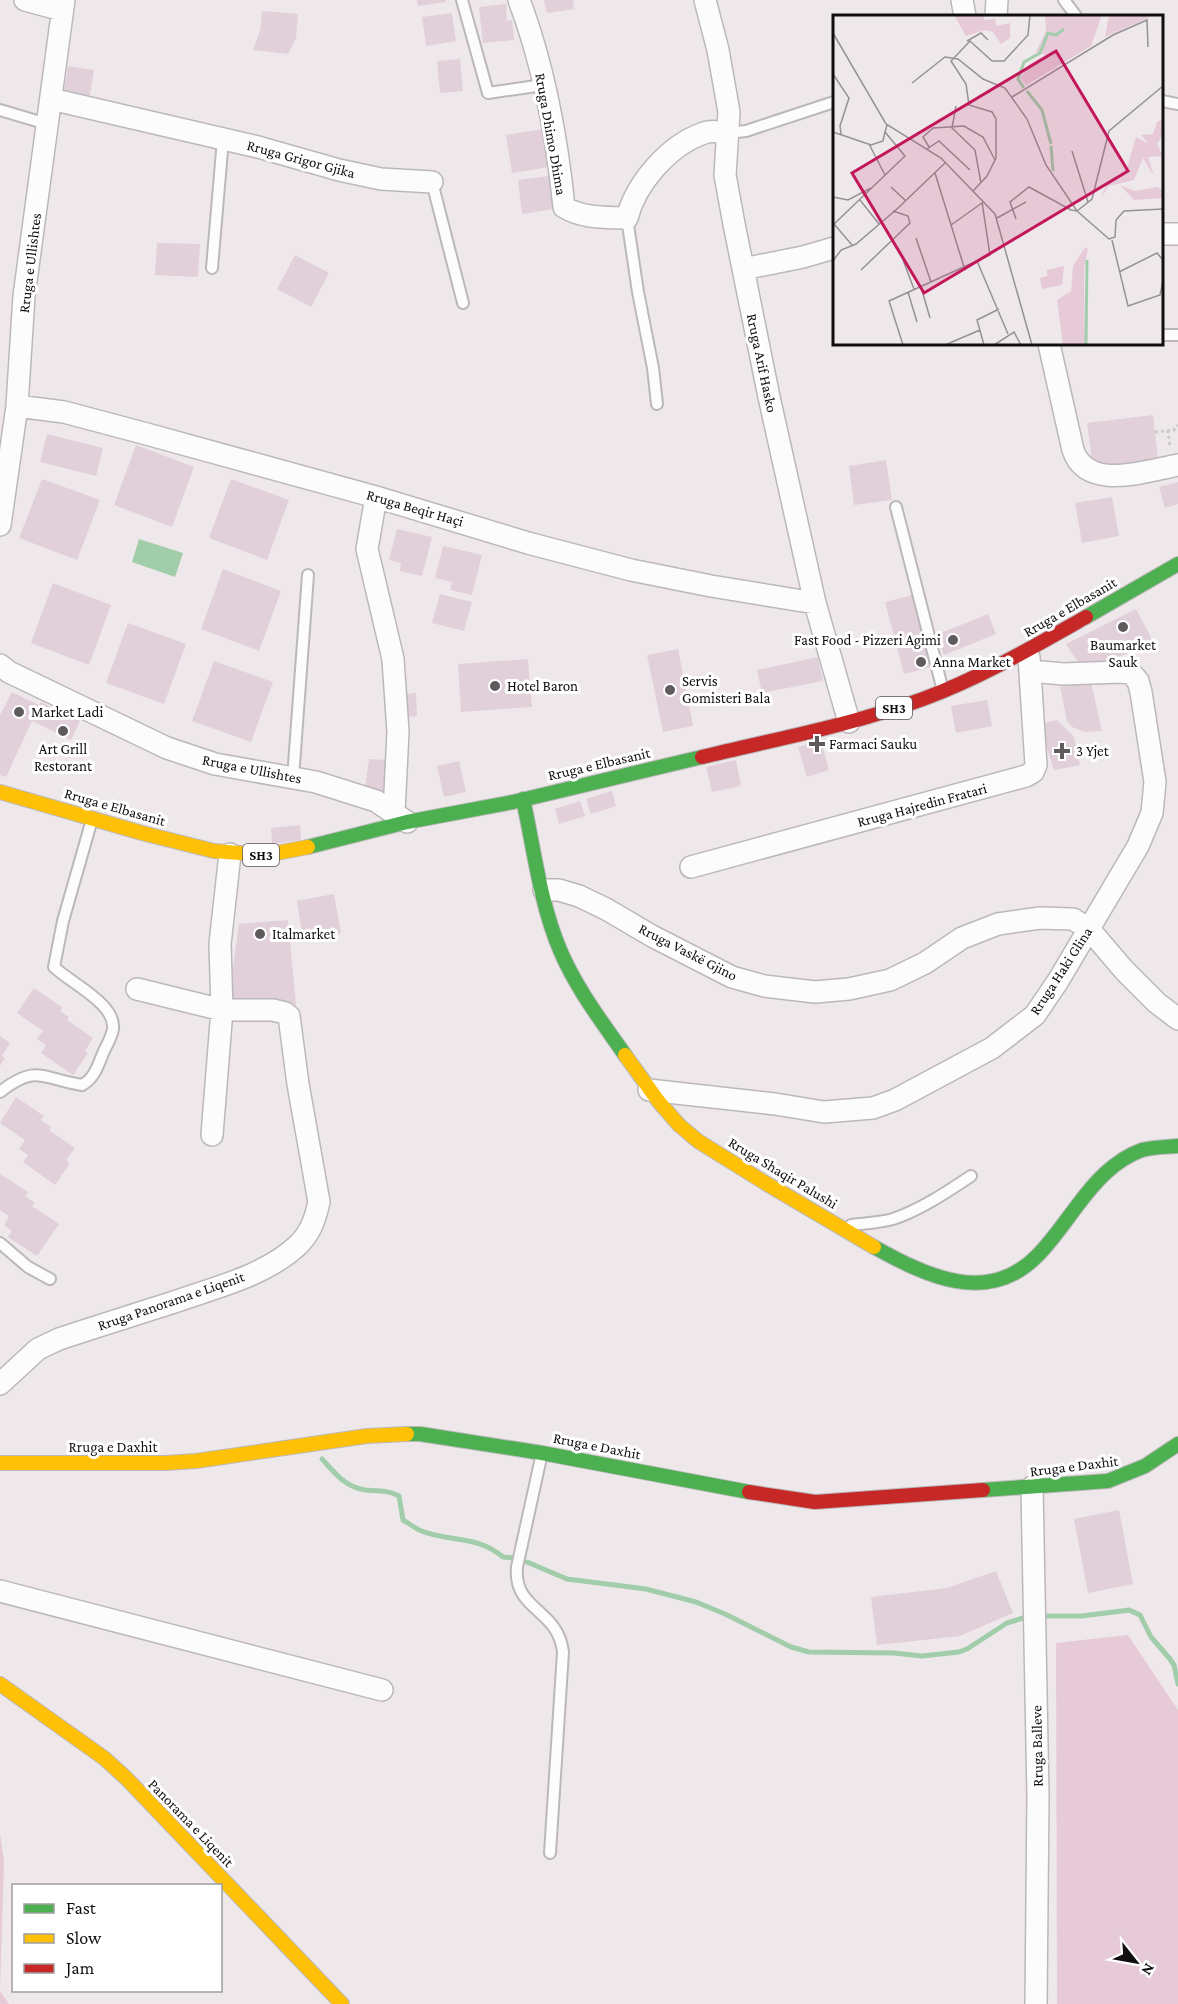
<svg xmlns="http://www.w3.org/2000/svg" width="1178" height="2004" viewBox="0 0 1178 2004" font-family="'Crimson Pro',serif">
<style>
.green{fill:#e6cad8}
.water{fill:#a1cdaa}
.lines{fill:none;stroke-linecap:round;stroke-linejoin:round}
.stream{stroke:#a1cdaa;stroke-width:5}
.building{fill:#e1d0d9}
.lane-casing{stroke:#bcb8ba;stroke-width:14}
.street-casing{stroke:#bcb8ba;stroke-width:24}
.fast-casing{stroke:#bcb8ba;stroke-width:16}
.slow-casing{stroke:#bcb8ba;stroke-width:16}
.jam-casing{stroke:#bcb8ba;stroke-width:16}
.path{stroke:#cbc8c9;stroke-width:3;stroke-dasharray:3 3;stroke-linecap:butt}
.lane{stroke:#fcfcfc;stroke-width:10}
.street{stroke:#fcfcfc;stroke-width:21}
.fast{stroke:#4caf50;stroke-width:14}
.slow{stroke:#ffc107;stroke-width:14}
.jam{stroke:#c62828;stroke-width:14}
.poi-dot{fill:#5e5a5d;stroke:#fff;stroke-width:2}
.labels{text-anchor:middle;dominant-baseline:central;stroke-width:6;stroke-linejoin:round;paint-order:stroke}
.shield{fill:#fff;stroke:#585658;stroke-width:1.5}
.shield-label{font-size:14px;font-weight:bold;fill:#110e10}
.street-label{font-size:15px;fill:#110e10;stroke:#fff}
.poi-label{font-size:15px;fill:#110e10;stroke:#fff;text-anchor:start}
.inset-river{fill:none;stroke:#a1cdaa;stroke-width:3}
.inset-road{fill:none;stroke:#969193;stroke-width:1.5}
.view{fill:#c2185b;fill-opacity:0.15;stroke:#c2185b;stroke-width:3}
.inset-edge{fill:none;stroke:#110e10;stroke-width:3}
</style>
<rect width="100%" height="100%" fill="#eee8eb"/>
<path class="green" d="M1128,1635L1178,1710V2004H1057L1056,1643Z
M0,1834L4,1861L0,1991L9,2004H0Z"/>
<path class="water" d="M139,539L183,553L175,577L132,562Z"/>
<g class="lines">
<path class="stream" d="M322,1459C335,1473 345,1487 365,1490C378,1491 388,1490 399,1496L403,1520C408,1523 414,1527 419,1530C449,1543 476,1534 503,1557L513,1558
M527,1562L567,1579L646,1589L696,1602L725,1614L791,1647L809,1652L894,1653L922,1656L959,1652L967,1649L1007,1623L1023,1618
M1046,1616H1082L1129,1610L1140,1615L1151,1637L1170,1659L1174,1665L1178,1684"/>
</g>
<path class="building" d="M417,0H446V2L418,6Z
M544,0H573L574,9L547,13Z
M506,4L507,21L512,20L514,40L483,43L479,7Z
M262,11L298,14L296,38L288,54L253,50L260,31Z
M452,13L456,41L426,46L422,17Z
M460,59L463,91L440,93L437,61Z
M68,66L94,70L89,101L63,97Z
M543,129L549,167L512,173L506,135Z
M549,176L554,209L522,214L518,180Z
M157,243L200,244L198,277L155,275Z
M295,255L329,273L311,307L277,289Z
M1153,415L1158,459L1093,467L1087,423Z
M47,434L103,448L96,476L40,462Z
M136,445L194,467L172,527L114,505Z
M886,460L892,500L854,505L849,466Z
M42,479L100,500L77,560L19,538Z
M231,479L289,500L267,560L209,538Z
M1178,482V504L1165,508L1159,487Z
M1112,497L1119,536L1082,543L1075,503Z
M397,529L432,537L422,576L400,571L401,563L389,560Z
M443,546L482,555L472,595L450,590L452,582L435,578Z
M223,569L281,591L259,651L201,629Z
M53,583L111,605L89,665L31,643Z
M440,594L472,602L464,631L432,623Z
M913,595L932,667L904,674L885,602Z
M1136,609L1155,645L1082,668L1066,644Z
M988,614L996,634L944,655L936,635Z
M128,623L186,644L164,704L106,683Z
M678,649L693,726L663,732L647,655Z
M818,657L823,681L762,693L757,670Z
M528,659L532,707L461,712L458,664Z
M214,661L273,682L251,742L192,721Z
M1091,682L1102,731L1085,732L1072,727L1067,721L1060,687Z
M12,692L39,705L41,702L80,721L71,740L32,721L6,777L0,775V715Z
M416,693L417,716L403,717L401,695Z
M987,700L992,726L956,733L951,706Z
M1057,720L1074,737L1080,765L1054,770L1039,724Z
M821,741L829,770L807,777L798,747Z
M369,759L388,760L383,791L365,788Z
M736,760L741,786L712,792L706,767Z
M459,761L466,792L444,797L437,766Z
M612,791L616,806L591,814L586,799Z
M580,801L585,816L559,824L555,809Z
M300,825L301,840L272,844L271,828Z
M334,894L341,933L303,940L297,901Z
M288,920L296,1005L228,1003L239,924Z
M34,988L62,1007L60,1011L69,1017L67,1020L93,1038L85,1051L88,1053L73,1075L41,1053L46,1045L37,1039L43,1031L17,1013Z
M0,1036L10,1043L2,1056L5,1058L0,1066Z
M16,1097L44,1116L41,1120L51,1127L49,1130L75,1148L66,1160L70,1163L55,1185L23,1162L28,1155L19,1149L25,1140L0,1123Z
M0,1174L28,1192L25,1196L35,1203L32,1206L59,1224L37,1256L8,1237L12,1231L4,1225L9,1216L0,1210Z
M1119,1510L1133,1584L1088,1593L1074,1519Z
M996,1571L1013,1613L960,1636L877,1645L871,1597L947,1588Z"/>
<g class="lines">
<defs>
<path id="lane" d="M462,0L488,93L543,85
M1064,0L1076,16
M1162,101L1178,104
M0,110L47,124
M727,133L746,131L834,102
M432,182L463,303
M627,218L638,292L653,368L657,404
M212,268L223,139
M1162,335H1177
M896,507L942,687
M293,778L308,575
M0,1092C37,1063 42,1079 82,1085C95,1078 98,1065 104,1051C107,1045 112,1036 113,1029C116,1004 72,984 54,967L63,921L91,823
M851,1225C865,1223 879,1223 893,1219C920,1210 947,1192 971,1176
M0,1243L28,1267L50,1279
M542,1453L517,1567C513,1611 558,1608 563,1652L550,1853"/>
<path id="street" d="M25,0L62,10
M519,0C544,66 557,138 564,207C584,219 605,217 627,218C636,183 669,145 704,133C710,130 720,132 727,133
M705,0L718,50L729,112L725,175L734,224L769,397L815,603L849,722
M962,0L965,16
M996,16L997,0
M51,99L258,147L339,170L381,179L432,182
M1162,234H1178
M743,269L803,257L834,248
M1049,344L1073,450C1087,492 1146,471 1178,465
M17,406L64,412L143,433L376,497L528,543L631,570L711,586L815,603
M376,497L367,549L393,659L398,732L394,812
M0,525L17,406L24,296L64,0
M0,665L9,672L167,748L215,764L316,782L376,801L407,822
M691,867L1026,776L1033,772L1036,765L1029,657
M544,890H559L579,896L606,909L652,936L732,977L764,986L815,992L849,989L890,980L925,963L962,938L998,924L1040,918L1073,919L1089,929L1124,970L1157,1003L1178,1019
M649,1090L775,1104L824,1112L873,1108L895,1100L992,1048L1035,1015L1058,981L1138,846L1152,813L1155,782L1141,692L1138,681L1131,673L1120,672L1063,674L1031,671
M212,1135L222,1010L220,944L230,854
M0,1384L38,1349L59,1339C98,1326 137,1314 177,1301C217,1287 264,1276 297,1246C310,1234 315,1220 319,1202L298,1084L289,1016L285,1013L273,1010H222L137,989
M1032,1487L1038,1796L1036,2004
M0,1591L382,1690"/>
<path id="fast" d="M1086,617L1178,564
M523,799C534,849 540,903 560,950C576,988 602,1022 625,1055
M308,847L407,822L513,802L702,757
M874,1247C926,1276 988,1306 1037,1256C1052,1241 1064,1223 1077,1206C1094,1183 1114,1160 1142,1150C1153,1147 1166,1147 1178,1146
M407,1434H420L542,1453L749,1492
M983,1490L1108,1481L1145,1466L1178,1444"/>
<path id="slow" d="M0,792L142,833L214,851L266,855L308,847
M625,1055L659,1102L679,1125L698,1141L767,1184L874,1247
M0,1463H165L196,1461L367,1436L407,1434
M0,1684L104,1758L126,1778L342,2004"/>
<path id="jam" d="M702,757C776,739 852,725 923,699C980,678 1033,647 1086,617
M749,1492L815,1502L983,1490"/>
</defs>
<use href="#lane" class="lane-casing"/>
<use href="#street" class="street-casing"/>
<use href="#fast" class="fast-casing"/>
<use href="#slow" class="slow-casing"/>
<use href="#jam" class="jam-casing"/>
<path class="path" d="M1168,430L1170,447
M1155,432L1174,430L1178,425"/>
<use href="#lane" class="lane"/>
<use href="#street" class="street"/>
<use href="#fast" class="fast"/>
<use href="#slow" class="slow"/>
<use href="#jam" class="jam"/>
</g>
<g class="poi-dot">
<circle cx="1123" cy="627" r="6"/>
<circle cx="953" cy="640" r="6"/>
<circle cx="921" cy="662" r="6"/>
<circle cx="495" cy="686" r="6"/>
<circle cx="670" cy="690" r="6"/>
<circle cx="19" cy="712" r="6"/>
<circle cx="63" cy="731" r="6"/>
<path d="M814 735h6v6h6v6h-6v6h-6v-6h-6v-6h6z"/>
<path d="M1059 742h6v6h6v6h-6v6h-6v-6h-6v-6h6z"/>
<circle cx="260" cy="934" r="6"/>
</g>
<g class="labels">
<g class="shield">
<rect x="876" y="697" width="36" height="22" rx="4.5"/>
<rect x="243" y="844" width="36" height="22" rx="4.5"/>
</g>
<g class="shield-label">
<text x="894" y="708">SH3</text>
<text x="261" y="855">SH3</text>
</g>
<g class="street-label">
<text transform="translate(551 134) rotate(80)">Rruga Dhimo Dhima</text>
<text transform="translate(301 159) rotate(15)">Rruga Grigor Gjika</text>
<text transform="translate(30 263) rotate(-83)">Rruga e Ullishtes</text>
<text transform="translate(762 363) rotate(78)">Rruga Arif Hasko</text>
<text transform="translate(415 508) rotate(16)">Rruga Beqir Haçi</text>
<text transform="translate(1070 607) rotate(-30)">Rruga e Elbasanit</text>
<text transform="translate(599 764) rotate(-13)">Rruga e Elbasanit</text>
<text transform="translate(252 769) rotate(11)">Rruga e Ullishtes</text>
<text transform="translate(922 805) rotate(-15)">Rruga Hajredin Fratari</text>
<text transform="translate(115 807) rotate(16)">Rruga e Elbasanit</text>
<text transform="translate(688 952) rotate(27)">Rruga Vaskë Gjino</text>
<text transform="translate(1061 971) rotate(-57)">Rruga Haki Glina</text>
<text transform="translate(783 1173) rotate(31)">Rruga Shaqir Palushi</text>
<text transform="translate(171 1301) rotate(-19)">Rruga Panorama e Liqenit</text>
<text transform="translate(597 1446) rotate(11)">Rruga e Daxhit</text>
<text x="113" y="1447">Rruga e Daxhit</text>
<text transform="translate(1074 1466) rotate(-7)">Rruga e Daxhit</text>
<text transform="translate(1037 1746) rotate(-91)">Rruga Balleve</text>
<text transform="translate(191 1823) rotate(46)">Panorama e Liqenit</text>
</g>
<g class="poi-label">
<text x="941" y="640" text-anchor="end">Fast Food - Pizzeri Agimi</text>
<text x="1123" y="645" text-anchor="middle">Baumarket<tspan x="1123" dy="17">Sauk</tspan></text>
<text x="933" y="662">Anna Market</text>
<text x="682" y="681">Servis<tspan x="682" dy="17">Gomisteri Bala</tspan></text>
<text x="507" y="686">Hotel Baron</text>
<text x="31" y="712">Market Ladi</text>
<text x="829" y="744">Farmaci Sauku</text>
<text x="63" y="749" text-anchor="middle">Art Grill<tspan x="63" dy="17">Restorant</tspan></text>
<text x="1076" y="751">3 Yjet</text>
<text x="272" y="934">Italmarket</text>
</g>
</g>
<g transform="translate(833 15)">
<rect width="330" height="330" fill="#eee8eb"/>
<path d="M121,0H150L151,5L162,4L163,11L177,8V23L168,29L160,17L152,15L133,21ZM212,0H269L258,31L193,70L188,63L195,50L212,40L203,37L213,16ZM276,0H321L272,22ZM330,104V120L324,129L330,141L315,142L321,161L310,143L301,165L276,171L267,184L274,169L293,156L303,122L316,129L308,120L320,119L324,107ZM287,170L302,176L324,172L330,175V183L301,185ZM252,232L255,234L251,253L252,330H230L224,285L238,276L240,251ZM231,251L229,270L209,274L207,263L214,261V255Z" fill="#e6cad8"/>
<path class="inset-river" d="M191,73L185,64L191,47L207,38L215,18L223,20L231,14M194,76L209,95L218,129M218,131L220,156M253,330L254,245"/>
<path class="inset-road" d="M0,18L53,109L108,143L162,199L199,330M134,26L148,18L155,25M0,59L16,83L7,111L8,119M79,68L112,42L125,44L150,64L172,73L194,104L213,150L244,196L276,224L282,222L283,205L291,196L330,194M179,82L280,20L314,5L315,32M123,91L119,113L142,135L148,168M0,117L38,130L50,126L52,117M36,129L52,160M96,132L90,122L100,113L131,111L150,122L162,145M94,134L106,126L137,155M239,136L255,187M102,158L131,252M58,172L73,186M140,176L154,161L163,143V104L159,97L136,90L133,69L118,46L137,26L159,46H171L195,20L197,0M0,182L15,185L38,173M27,185L46,209M164,203L193,187M183,204L177,187L196,172L238,195L244,196L259,184L276,116L330,71M1,209L19,230M0,210L72,141L52,117L54,110M118,210L149,188M83,223L98,267M279,225L295,291L327,280L330,266M70,245L81,274M0,246L8,235L23,229L64,194L112,148M144,246L175,319M28,255L77,208L75,201L60,196M286,257L324,238L330,245M88,272L97,303M75,277L84,307M70,330L56,286L157,240L149,187M112,330L147,315M151,330L144,305L166,294M161,330L181,317L188,330"/>
<path class="view" d="M223,36L295,156L91,278L19,158Z"/>
<rect width="330" height="330" class="inset-edge"/>
</g>
<rect x="12" y="1884" width="210" height="108" fill="#ffffff" stroke="#a09f9f" stroke-width="1.5"/>
<rect x="24" y="1904" width="30" height="9" fill="#4caf50" stroke="#a09f9f" stroke-width="1.5"/>
<text x="66" y="1914" font-size="18" fill="#110e10">Fast</text>
<rect x="24" y="1934" width="30" height="9" fill="#ffc107" stroke="#a09f9f" stroke-width="1.5"/>
<text x="66" y="1944" font-size="18" fill="#110e10">Slow</text>
<rect x="24" y="1964" width="30" height="9" fill="#c62828" stroke="#a09f9f" stroke-width="1.5"/>
<text x="66" y="1974" font-size="18" fill="#110e10">Jam</text>
<g transform="translate(1136 1962) rotate(121)" stroke="#ffffff" stroke-width="4.5" paint-order="stroke">
<path d="M0-4.5L10 22L0 15L-10 22Z" fill="#110e10"/>
<text y="-9" font-size="16" font-weight="bold" text-anchor="middle" fill="#110e10">N</text>
</g>
</svg>
